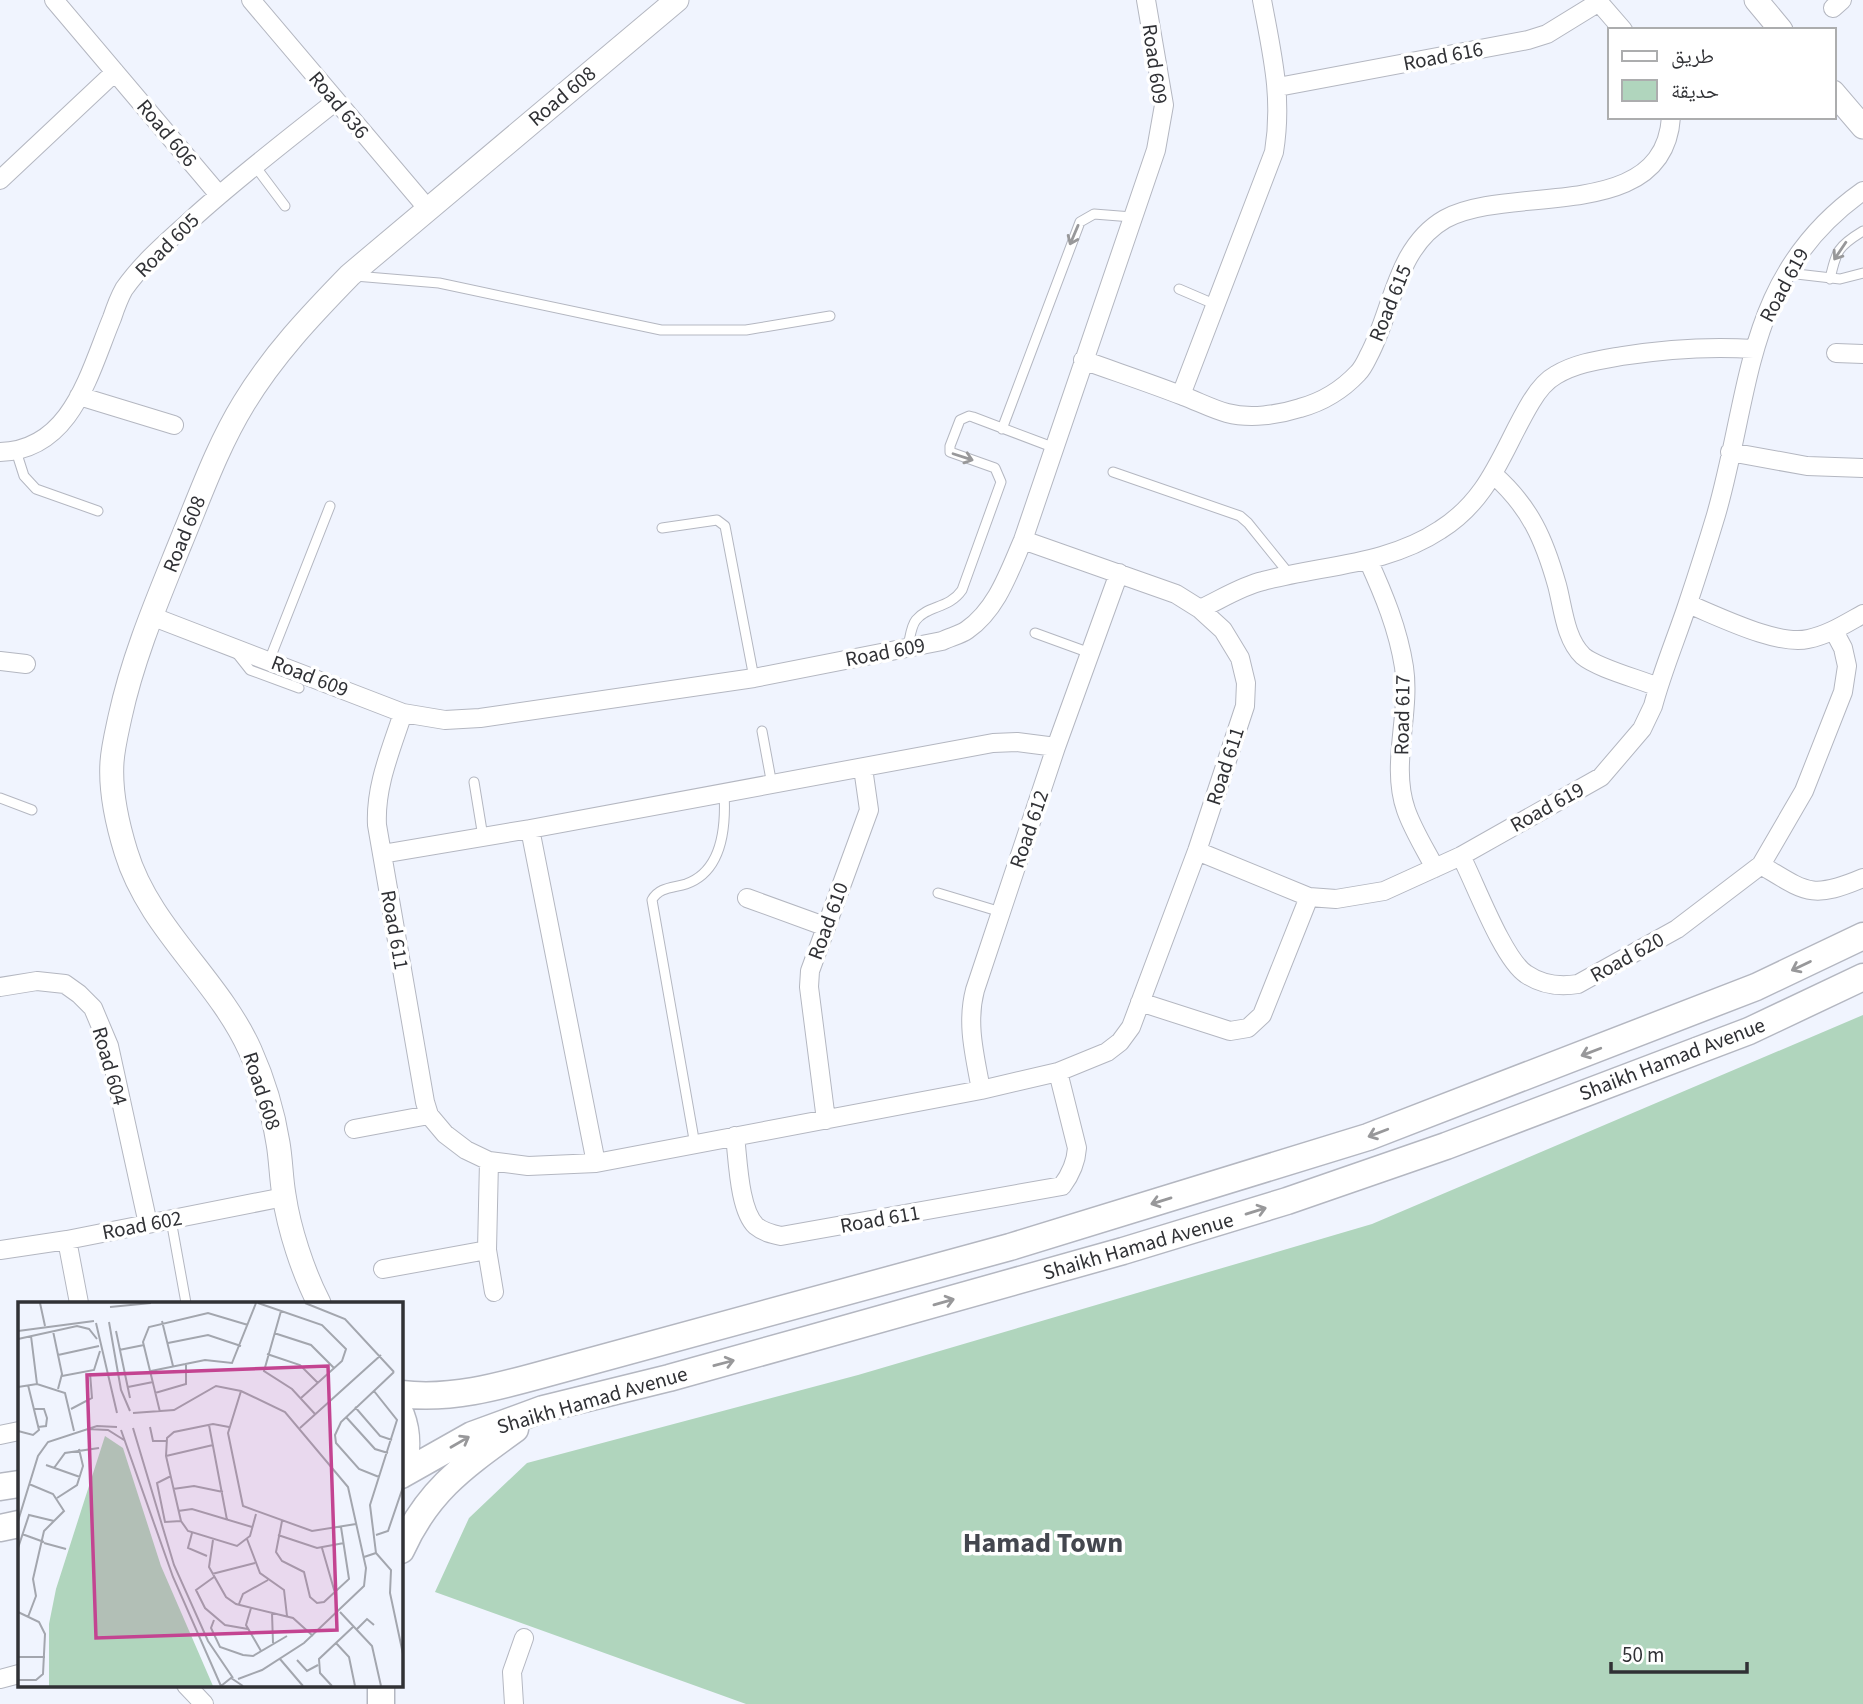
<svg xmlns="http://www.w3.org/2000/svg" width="1863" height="1704" viewBox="0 0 1863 1704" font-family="'Source Sans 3','Noto Naskh Arabic',sans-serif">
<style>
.green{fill:#b0d5bd}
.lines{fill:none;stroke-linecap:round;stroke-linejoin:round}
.service-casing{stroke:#b4b7c1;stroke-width:11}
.minor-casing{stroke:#b4b7c1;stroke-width:20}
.tertiary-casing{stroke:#b4b7c1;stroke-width:25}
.secondary-casing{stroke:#b4b7c1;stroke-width:29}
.service{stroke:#fff;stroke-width:9}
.minor{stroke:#fff;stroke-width:18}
.tertiary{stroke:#fff;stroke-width:23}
.secondary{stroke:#fff;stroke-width:26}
.oneway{stroke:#98989a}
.labels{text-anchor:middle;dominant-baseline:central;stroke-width:7;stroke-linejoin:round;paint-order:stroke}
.street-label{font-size:21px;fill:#303135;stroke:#fff}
.district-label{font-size:28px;font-weight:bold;fill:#44474f;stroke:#fff}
.inset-road{fill:none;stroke:#a3a6ae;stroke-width:2}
.view{fill:#c34491;fill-opacity:0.15;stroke:#c34491;stroke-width:3.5}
.inset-edge{fill:none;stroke:#303135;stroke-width:3.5}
</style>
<rect width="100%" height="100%" fill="#f0f4fe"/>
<path class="green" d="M1863,1015V1704H746L435,1592L469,1518L527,1463L858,1375L1372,1224Z"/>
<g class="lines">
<defs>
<path id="service" d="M255,166L285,206
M1788,273L1840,279L1863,273
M355,276L439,283L661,330H746L830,316
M1830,279C1836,251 1838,246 1863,231
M1179,289L1214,304
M1002,429L1080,222L1094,214L1132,217
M16,451L24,476L36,489L98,511
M1113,472L1240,516L1248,523L1290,575
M662,528L717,520L725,526L754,678
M1035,633L1090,653
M908,646C910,638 911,626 916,620C928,605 949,609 962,590L1001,482L995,468L950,452V446L960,420L969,416L973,417L1055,448
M235,651L250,670L299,688
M269,661L330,506
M762,731L772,785
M474,782L483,837
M0,798L32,810
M938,893L1001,912
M695,1145L652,900C659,887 673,888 686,884C723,871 726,826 724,793
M171,1220L186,1303"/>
<path id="minor" d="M54,0L219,195
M251,0L428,209
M1597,0L1623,30
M1833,8L1842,0
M1278,87L1528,40L1547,34L1599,2
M0,180L115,72
M1836,353L1863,354
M1083,360C1116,372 1150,383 1183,396C1197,401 1212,409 1227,413C1250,419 1278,415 1300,408C1322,402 1343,389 1358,373C1363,368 1366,361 1369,355C1393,310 1396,247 1445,219C1511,183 1664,225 1671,117
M1181,395L1274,152C1283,97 1272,54 1262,0
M79,396L174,425
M0,452C72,450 89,373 112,318C115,309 119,298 124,289C143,262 167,242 191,220C237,178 287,140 336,101
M1730,452L1807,466L1863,468
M1494,475C1530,507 1544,539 1557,585C1563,607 1565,639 1583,656C1597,668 1639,679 1658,687
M1368,560C1384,595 1398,629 1404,667C1411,713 1390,765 1406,810C1413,830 1425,849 1435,868
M1688,604C1718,616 1777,646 1808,639C1828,635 1845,624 1863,614
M1200,609C1220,600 1241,586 1263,581C1323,565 1387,565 1440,530C1491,498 1502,450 1531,402C1537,392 1545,381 1556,375C1576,363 1599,360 1622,356C1666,349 1708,346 1754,349
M151,616L403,713L445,720L480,718L754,678L942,641C950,637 960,635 967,630C997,609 1009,572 1023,540L1156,150L1164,105L1146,0
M0,661L26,664
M403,713C391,750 375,786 377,825L425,1102L429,1115L445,1134L466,1150L489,1161L528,1166L596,1163L981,1090L1058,1072L1107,1052L1120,1042L1131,1027L1197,851L1245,706L1246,683L1240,658L1223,630L1200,609L1176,594L1023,540
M530,829L596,1163
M1197,851L1309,897L1336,899L1384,891L1461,856L1601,777L1642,729L1653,706C1662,672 1676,639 1687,606C1697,576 1707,545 1716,515C1752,390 1744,275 1863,191
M382,854L530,829L993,743L1017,742L1056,747
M1461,856C1475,883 1503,959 1526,974C1542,985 1560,987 1578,984L1677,929L1761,865L1804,791L1843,692L1847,666L1843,648L1834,631
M1761,865C1806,892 1811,900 1863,878
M747,898L824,926
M0,987L37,981L65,984L79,994L93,1008L109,1046L148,1224
M1140,1002L1230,1031L1248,1028L1262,1015L1309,897
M981,1090C975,1056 966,1024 975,990L1056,747L1119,573
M826,1120L809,987L810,971L869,810L863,768
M354,1129L429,1115
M735,1136C738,1160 739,1210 756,1226C763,1232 772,1234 781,1236L1062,1186C1071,1174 1076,1163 1077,1148L1058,1072
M67,1240L79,1303
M0,1250L67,1240L284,1197
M487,1250L494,1292
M383,1269L487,1250L489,1161
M0,1435L19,1431
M0,1679L19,1674
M186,1685L204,1704
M514,1704L512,1672L524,1638"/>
<path id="tertiary" d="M1756,0L1781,30
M1833,92L1863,127
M319,1303C303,1272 289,1229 284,1195C281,1178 281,1160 278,1143C273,1112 263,1079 250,1050C218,979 149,928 126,852C117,823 110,792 112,762C113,747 117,731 120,717C133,657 157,601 180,544C200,496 217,447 244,403C273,355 311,315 350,275L677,0"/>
<path id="secondary" d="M401,1394C450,1400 497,1387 544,1374L1010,1247L1368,1137L1756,987L1863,936
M401,1415C409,1436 407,1455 401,1475
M401,1475L472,1435L543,1409L669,1378L809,1339L1123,1251L1287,1201L1446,1146L1749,1031L1863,977
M0,1487L19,1484
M0,1528L19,1524
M401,1550C428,1490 464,1466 515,1429
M381,1704V1685"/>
</defs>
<use href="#service" class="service-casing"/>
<use href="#minor" class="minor-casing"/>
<use href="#tertiary" class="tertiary-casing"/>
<use href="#secondary" class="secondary-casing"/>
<use href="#service" class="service"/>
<use href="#minor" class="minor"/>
<use href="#tertiary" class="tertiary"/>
<use href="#secondary" class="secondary"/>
</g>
<defs><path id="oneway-shaft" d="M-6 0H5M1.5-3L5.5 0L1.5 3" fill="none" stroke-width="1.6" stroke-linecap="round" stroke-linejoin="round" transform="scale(1.75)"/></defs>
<g class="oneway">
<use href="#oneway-shaft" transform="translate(1074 235) rotate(113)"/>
<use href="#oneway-shaft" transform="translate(1840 251) rotate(124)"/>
<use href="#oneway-shaft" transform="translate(963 457) rotate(18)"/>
<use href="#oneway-shaft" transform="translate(1801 966) rotate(154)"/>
<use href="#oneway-shaft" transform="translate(1591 1052) rotate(159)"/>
<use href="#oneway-shaft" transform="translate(1378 1133) rotate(159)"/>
<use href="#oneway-shaft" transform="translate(1161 1201) rotate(163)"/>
<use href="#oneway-shaft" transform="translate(1256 1211) rotate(-17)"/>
<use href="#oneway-shaft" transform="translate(944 1302) rotate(-16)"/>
<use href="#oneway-shaft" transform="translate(724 1363) rotate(-15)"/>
<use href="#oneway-shaft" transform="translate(460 1442) rotate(-30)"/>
</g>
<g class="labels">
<g class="street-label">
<text transform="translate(1443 56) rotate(-11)">Road 616</text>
<text transform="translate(1155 64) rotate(82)">Road 609</text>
<text transform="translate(562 96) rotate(-40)">Road 608</text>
<text transform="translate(339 105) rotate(50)">Road 636</text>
<text transform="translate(167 133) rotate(50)">Road 606</text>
<text transform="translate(167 245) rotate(-45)">Road 605</text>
<text transform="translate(1784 285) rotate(-62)">Road 619</text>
<text transform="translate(1390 303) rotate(-68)">Road 615</text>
<text transform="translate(184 534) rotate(-68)">Road 608</text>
<text transform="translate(885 652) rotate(-11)">Road 609</text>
<text transform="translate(310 676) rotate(21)">Road 609</text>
<text transform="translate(1402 715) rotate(-89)">Road 617</text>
<text transform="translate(1225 766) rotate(-72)">Road 611</text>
<text transform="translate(1547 807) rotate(-29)">Road 619</text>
<text transform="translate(1029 829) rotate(-71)">Road 612</text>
<text transform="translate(828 921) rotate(-70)">Road 610</text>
<text transform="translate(395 930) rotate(80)">Road 611</text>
<text transform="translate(1627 957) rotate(-29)">Road 620</text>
<text transform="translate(1672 1059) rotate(-21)">Shaikh Hamad Avenue</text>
<text transform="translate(110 1066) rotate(74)">Road 604</text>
<text transform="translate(262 1091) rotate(72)">Road 608</text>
<text transform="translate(880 1219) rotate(-10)">Road 611</text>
<text transform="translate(142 1225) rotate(-11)">Road 602</text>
<text transform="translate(1138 1246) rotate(-16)">Shaikh Hamad Avenue</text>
<text transform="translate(592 1400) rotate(-16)">Shaikh Hamad Avenue</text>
</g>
<g class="district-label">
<text x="1043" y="1543">Hamad Town</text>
</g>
</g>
<g transform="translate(18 1302)">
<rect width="385" height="385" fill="#f0f4fe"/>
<path d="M87,134L105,146L143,264L195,384H31V322L38,287Z" fill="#b0d5bd"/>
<path class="inset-road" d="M22,1L27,24M240,1L304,23L328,47L324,59L283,96M287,1L327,17L376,70M92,5L133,1M263,9L246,69L274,87L297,112M144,19L155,64M91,20L103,88L112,109M78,21L99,111M0,29L76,19M35,29L44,72L40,87M98,29L112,96M256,31L293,43L316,66M13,34L19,82M0,37L59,24L71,27L79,37M150,41L190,33L223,44M101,48L126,43M249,52L282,63L300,81M40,53L81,44M133,69L187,58L214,61L238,1M44,74L76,68L82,49M0,85L19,82L47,91L56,129M110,85L135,80M223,89L210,131L225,204L294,229L338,222M356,89L379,118L352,203L358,251M137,91L168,82V61M337,105L362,134L374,138M16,107H26L29,116L28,124L20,125M53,107L74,96L72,71M142,110L125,40L131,25L190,11L230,23M115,111L156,108L198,84L223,89L267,110L330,185L348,266L346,284L286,341L244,368L220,377M328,115L357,147L370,151M191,123L209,218M132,125L135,139H148M211,125L195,122L156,130L149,136L148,154L163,219L170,229L219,244L232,234L238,212M115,126L156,263L190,339L215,376M282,126L363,53M69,127L90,128L106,138M103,128L155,275L203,384M0,129L15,133L21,128L10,83M148,154L195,143M28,163L62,175M36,166L47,151L81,146M153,174L139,181L147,220L163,219M361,175L341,167L318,141L317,133L323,120L376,70M155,187L176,184L205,190M39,196L59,183L65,164L61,147M160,209L174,207L234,225M0,219L20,154L30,140L79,124L99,125M264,219L258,250L264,259L286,270L292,295L299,301L306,300L331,277L323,225M174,231L170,246L189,254M4,232L26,240M260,233L299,246L326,241M358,233L370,229L385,185M229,237L242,271L266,288L269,314M195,238L191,265L208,295L218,302L275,316L295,334M26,241L48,247M0,246L11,213L36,219M304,246L317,291M346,255L358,251L373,268L372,291L385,352M194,272L237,261M196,275L178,288L187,306L207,323L230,327M221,302L225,292L250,278M233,306L228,323L243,349M0,310L21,320L27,332L25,372L18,378H0M322,310L354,344L363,384M254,311L255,341M10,315L18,294L15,277L26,229L46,209L35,192L11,182M196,318L193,326L202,345L225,353L235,354L269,334M339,327L349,317L356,323M318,341L331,355L337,384M0,355H27M262,357L285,384M279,358L289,369L300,363M203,384L213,376L225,384M314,384L302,371L301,357L336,324"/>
<path class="view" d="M310,64L319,328L78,336L69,73Z"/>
<rect width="385" height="385" class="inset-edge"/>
</g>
<rect x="1608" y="28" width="228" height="91" fill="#ffffff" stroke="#acadae" stroke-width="2"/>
<rect x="1622" y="51" width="35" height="10" fill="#ffffff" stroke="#acadae" stroke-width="2"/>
<text x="1671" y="63" font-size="21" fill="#303135">طريق</text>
<rect x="1622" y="80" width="35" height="21" fill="#b0d5bd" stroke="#acadae" stroke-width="2"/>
<text x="1671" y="98" font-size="21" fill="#303135">حديقة</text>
<path d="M1611 1662v10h136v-10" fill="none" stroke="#303135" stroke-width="3.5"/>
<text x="1622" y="1662" font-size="21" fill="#303135" stroke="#ffffff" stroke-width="5" paint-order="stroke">50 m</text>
</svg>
